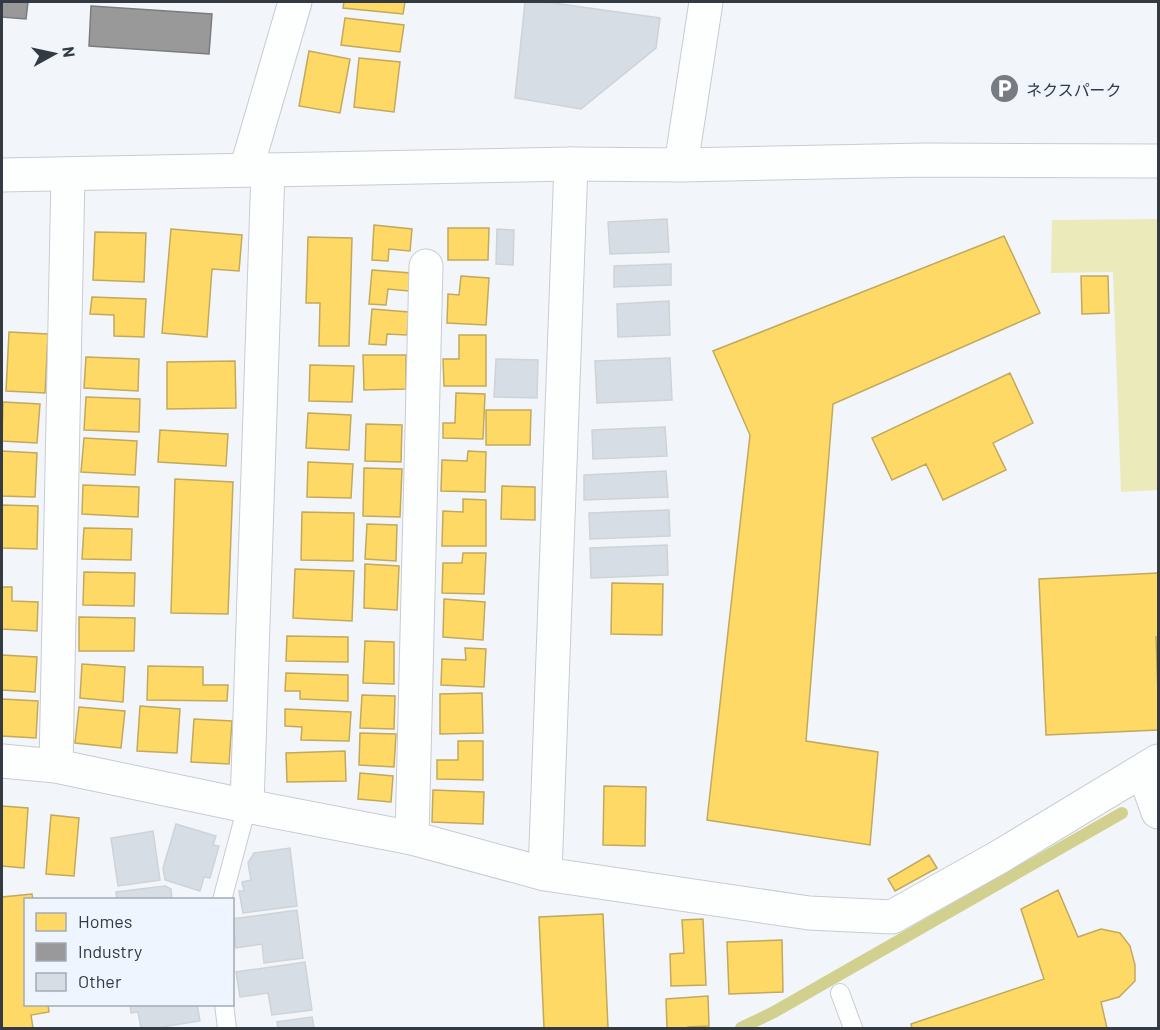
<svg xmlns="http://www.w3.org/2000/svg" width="1160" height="1030" viewBox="0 0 1160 1030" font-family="Barlow,'Noto Sans JP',sans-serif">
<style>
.green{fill:#ebeaba}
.homes{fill:#ffd966;stroke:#c2a95b;stroke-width:1.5}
.industry{fill:#999;stroke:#7b7c7f;stroke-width:1.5}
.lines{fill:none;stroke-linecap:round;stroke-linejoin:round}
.stream{stroke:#d2d08f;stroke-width:12}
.building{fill:#d7dde4;stroke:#ced3d8;stroke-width:1.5}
.service-casing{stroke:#c8ccd2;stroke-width:20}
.minor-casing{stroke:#c8ccd2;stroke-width:35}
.tertiary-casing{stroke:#c8ccd2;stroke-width:35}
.service{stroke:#fdfefe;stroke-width:18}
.minor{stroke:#fdfefe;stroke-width:33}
.tertiary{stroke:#fdfefe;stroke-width:33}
.labels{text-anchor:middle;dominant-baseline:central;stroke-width:6;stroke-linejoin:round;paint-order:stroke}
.poi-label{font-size:16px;fill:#343a42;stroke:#eff5fe;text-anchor:start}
</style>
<rect width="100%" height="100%" fill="#f2f6fa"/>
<path class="green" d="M1158,219V490L1121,492L1113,272L1051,273L1052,220Z"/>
<path class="homes" d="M344,2H405L403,14L343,8Z
M345,18L404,25L400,52L341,45Z
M309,51L350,59L340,113L299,106Z
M359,58L400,62L394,112L354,107Z
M374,225L412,229L410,251L389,249L388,261L372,260Z
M448,228H489L488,260H448Z
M171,229L242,235L239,271L212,269L207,337L162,333Z
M95,232L146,233L144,282L93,280Z
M1004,236L1040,313L833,404L806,741L878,752L870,845L707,820L750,435L713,351Z
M308,237L352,238L349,346H319L320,303H306Z
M372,270L411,273L409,291L388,289L386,305L369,304Z
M461,276L489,278L486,325L447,323L448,294L459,295Z
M1081,276H1108L1109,313L1082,314Z
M92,297L146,299L144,337L114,336V315L90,314Z
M372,309L409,312L407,335L387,334L386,345L369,344Z
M9,332L48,334L45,393L6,391Z
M459,335H486V386H444L443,359H459Z
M363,355H406V389L364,390Z
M86,357L139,359L138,391L84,388Z
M235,361L236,408L167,409V362Z
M310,365L354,366L352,402L309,401Z
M1010,373L1033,423L993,443L1006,470L943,500L926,464L892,480L872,438Z
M456,393L485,394L483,439L443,438V423H455Z
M86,397L140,399L139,432L84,430Z
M3,402L40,404L37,443L2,441Z
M486,410H531L530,445H486Z
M308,413L351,415L349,450L306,448Z
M366,424L402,425L401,462L365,461Z
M160,430L228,434L226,466L158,462Z
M84,438L137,441L135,475L81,472Z
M2,451L37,453L35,497L2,496Z
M468,451L486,452L485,492L441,491L442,460L467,461Z
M308,462L353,464L351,498L307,497Z
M364,468L402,469L400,517L363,516Z
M175,479L233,482L228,614L171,613Z
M83,485L139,487L138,517L82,514Z
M502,486L535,487V520L501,519Z
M463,499L486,500V546H442L443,511L463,512Z
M2,505L38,506L37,549L2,548Z
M302,512L354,513L353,561L301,560Z
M367,524L397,525L396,561L365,559Z
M84,528L132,529L131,560L82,559Z
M463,553H486L484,594L442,593L443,563H462Z
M365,564L399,566L397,610L364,608Z
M295,569L354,571L352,621L293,618Z
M84,572L135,573L134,606L83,605Z
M1158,573V637H1156L1158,694V730L1046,735L1039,579Z
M612,583L663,584L662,635L611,634Z
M2,587H12V601L38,602L37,631L2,629Z
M444,599L485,602L483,640L443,637Z
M79,617L135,618L134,651H79Z
M287,636L348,637V662L286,661Z
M365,641L394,642V684L363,683Z
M465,648L486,649L484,687L441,685L442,659L466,660Z
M2,655L37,657L35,692L2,690Z
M82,664L125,667L123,702L80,698Z
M148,666L203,667V685H228L227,701L147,700Z
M286,673L348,675V701L300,699V691H285Z
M482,693L483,733L440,734V694Z
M362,695L395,696L394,729L360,728Z
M2,699L38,701L36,738L2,736Z
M140,706L180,709L177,753L137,751Z
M79,707L125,711L121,748L75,743Z
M285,709L351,712L349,741L301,740L302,727L285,726Z
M194,719L232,721L229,764L191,762Z
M360,733L396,734L394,767L359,765Z
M458,741H483V780L437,779V760H458Z
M345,751L346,781L287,782L286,753Z
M360,773L393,776L391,802L358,799Z
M604,786L646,787L645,846L603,845Z
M433,790L484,792L483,824L432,822Z
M2,806L28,808L24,868L2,866Z
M51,815L79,818L74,876L46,874Z
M929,855L937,868L895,891L888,879Z
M1058,890L1078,937L1101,929L1120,933L1130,946L1135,965V981L1119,997L1101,1002L1107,1028H912L911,1024L1044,979L1021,909Z
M32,894L33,900H26V1004H48L49,1012L31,1015L33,1028H2V897Z
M603,914L608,1028H544L539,917Z
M703,919L706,985L671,986L670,954L684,953L682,920Z
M782,940L783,992L729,994L727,942Z
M708,996L709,1026L688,1027V1028H667L666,999Z"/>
<path class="industry" d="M2,2H28L26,19L2,17Z
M91,6L212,14L209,54L89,46Z"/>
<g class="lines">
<path class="stream" d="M741,1028L774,1012L1122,813"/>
</g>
<path class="building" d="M525,2H546L660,18L656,48L581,109L515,98Z
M667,219L669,252L610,254L608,222Z
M497,229L514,230L513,265L496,264Z
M671,264V285L614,287V266Z
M669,301L670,335L618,337L617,304Z
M670,358L672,400L597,403L595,361Z
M496,359L538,360L537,398L494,397Z
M665,427L667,456L593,459L592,430Z
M666,471L668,497L584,500V475Z
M669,510L670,536L590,539L589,513Z
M667,545L668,575L591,578L590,548Z
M176,824L216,836L213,845L219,846L210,878L204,877L200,891L165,880L163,868Z
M153,831L160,880L118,886L111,838Z
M290,848L297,906L243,913L239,891H244L242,882L251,880L248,863L254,853Z
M165,886L171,889L172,900H117L116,892Z
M297,910L303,958L264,963L262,944L236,948L232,919Z
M305,962L312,1010L272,1015L268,993L240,997L236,972Z
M130,1004H197L200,1021L156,1028H141L138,1012L131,1013Z
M312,1017L314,1028H278L277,1022Z"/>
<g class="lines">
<defs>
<path id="service" d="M222,900L247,806
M840,993L853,1028
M224,1004L227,1028"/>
<path id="minor" d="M246,170L295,2
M2,761L56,766L247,806L412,838L545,874L809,913L892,917L999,857L1158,761
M56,766L68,174
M1143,770L1158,812
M247,806L268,170
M412,838L426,266
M545,874L571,164"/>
<path id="tertiary" d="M681,165L706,2
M2,175L571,164L681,165L926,160L1158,161"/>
</defs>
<use href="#service" class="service-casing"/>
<use href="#minor" class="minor-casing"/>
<use href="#tertiary" class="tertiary-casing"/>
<use href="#service" class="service"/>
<use href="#minor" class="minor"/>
<use href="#tertiary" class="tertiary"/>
</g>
<defs>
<symbol id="parking-disc" viewBox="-11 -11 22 22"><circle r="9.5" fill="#767c82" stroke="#eff5fe"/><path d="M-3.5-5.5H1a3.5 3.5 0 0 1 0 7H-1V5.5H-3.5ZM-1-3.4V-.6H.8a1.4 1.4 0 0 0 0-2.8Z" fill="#fff"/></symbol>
</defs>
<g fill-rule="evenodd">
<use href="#parking-disc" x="988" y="72" width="33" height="33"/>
</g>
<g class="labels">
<g class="poi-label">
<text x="1026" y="89">ネクスパーク</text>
</g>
</g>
<rect width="1160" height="1030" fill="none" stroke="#343a42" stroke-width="6"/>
<rect x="24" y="898" width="210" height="108" fill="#eff5fe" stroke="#a4aab3" stroke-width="1.5"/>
<rect x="36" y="913" width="30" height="18" fill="#ffd966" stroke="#a4aab3" stroke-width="1.5"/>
<text x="78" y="928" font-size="18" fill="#343a42">Homes</text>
<rect x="36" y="943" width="30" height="18" fill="#999999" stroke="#a4aab3" stroke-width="1.5"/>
<text x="78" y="958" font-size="18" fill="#343a42">Industry</text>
<rect x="36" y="973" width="30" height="18" fill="#d7dde4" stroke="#a4aab3" stroke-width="1.5"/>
<text x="78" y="988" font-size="18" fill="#343a42">Other</text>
<g transform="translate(54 54) rotate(82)" stroke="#eff5fe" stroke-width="4.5" paint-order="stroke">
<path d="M0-4.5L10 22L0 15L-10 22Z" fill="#343a42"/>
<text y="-9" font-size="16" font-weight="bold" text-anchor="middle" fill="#343a42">N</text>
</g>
</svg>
